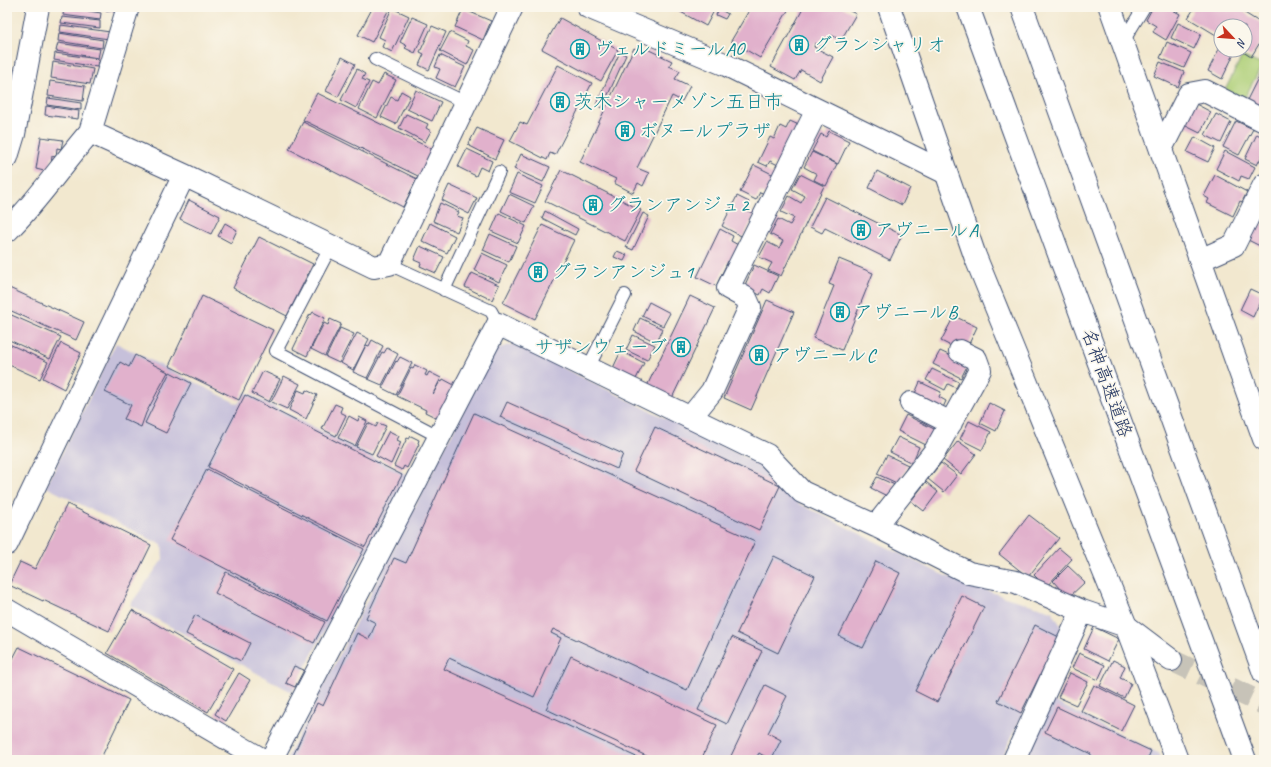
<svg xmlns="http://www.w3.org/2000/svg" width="1271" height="767" viewBox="0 0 1271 767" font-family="Caveat,'Klee One',sans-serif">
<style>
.industrial{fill:#c6c0da}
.green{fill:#aecf77;stroke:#647f6a}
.building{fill:#e1b1cc}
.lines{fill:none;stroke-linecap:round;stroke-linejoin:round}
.minor-tunnel{stroke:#c7c3b8;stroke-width:22;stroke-dasharray:22 11;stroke-linecap:butt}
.service-casing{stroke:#3b4b6f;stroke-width:14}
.minor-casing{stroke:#3b4b6f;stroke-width:24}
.tertiary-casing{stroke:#3b4b6f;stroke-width:24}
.motorway-casing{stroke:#3b4b6f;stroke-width:24}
.service{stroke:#fff;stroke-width:12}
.minor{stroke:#fff;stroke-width:22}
.tertiary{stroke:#fff;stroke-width:22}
.motorway{stroke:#fff;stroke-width:22}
.labels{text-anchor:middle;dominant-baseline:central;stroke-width:3.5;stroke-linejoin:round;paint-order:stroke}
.culture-label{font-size:19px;fill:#0d838f;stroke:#fbf7ec;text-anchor:start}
.street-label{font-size:19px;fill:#1b2f5e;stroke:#fbf7ec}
</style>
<rect width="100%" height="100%" fill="#fbf7ec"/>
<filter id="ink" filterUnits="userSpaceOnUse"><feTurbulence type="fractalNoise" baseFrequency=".025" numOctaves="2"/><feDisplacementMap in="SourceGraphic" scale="8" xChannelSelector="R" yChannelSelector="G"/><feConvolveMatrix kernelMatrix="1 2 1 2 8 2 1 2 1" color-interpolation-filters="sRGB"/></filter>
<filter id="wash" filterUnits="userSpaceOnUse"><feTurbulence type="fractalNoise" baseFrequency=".012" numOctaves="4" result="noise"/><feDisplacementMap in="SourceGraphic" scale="16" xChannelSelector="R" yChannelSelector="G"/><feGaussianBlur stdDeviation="0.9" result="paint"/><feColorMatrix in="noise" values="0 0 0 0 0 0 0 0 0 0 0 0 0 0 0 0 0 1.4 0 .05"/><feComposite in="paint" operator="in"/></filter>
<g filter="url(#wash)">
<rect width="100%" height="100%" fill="#f2e8cf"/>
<path class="industrial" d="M116,343L238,404L245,392L408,475L292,692L130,605L163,559L162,545L46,487Z
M514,344L761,465L798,503L941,574L1005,597L1052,611L1062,628L1001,760H286L495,349Z
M1051,700L1158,753L1161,760H1022Z"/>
<path class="green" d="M1242,56L1262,65L1243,101L1224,92Z"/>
<g id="blocks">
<path class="building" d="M64,7L101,13L100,20L63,15Z
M88,7H116L115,12Z
M373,7H382L388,11L372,42L358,35Z
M679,7H716L706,26L677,10Z
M751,7H790L760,58L731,41Z
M804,7H842L856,14L841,40L831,35L823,48L815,43L814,47L833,57L820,81L801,70L795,80L771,67Z
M1153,7H1167L1180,14L1166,40L1153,32L1156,26L1146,20Z
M1195,7H1235L1264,25V36L1251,57L1240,50H1245V26H1221V38L1188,18Z
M392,8L409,16L392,52L382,47L385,40L379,37Z
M463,9L491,21L483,40L455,27Z
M719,9L728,14L725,19L716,15Z
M62,17L100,21V28L61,23Z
M412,17L428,24L415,53L405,48L407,46L400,42Z
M560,18L618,50L601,81L542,49Z
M1178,23L1201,34L1194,49L1171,38Z
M61,25L110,32L109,39L60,32Z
M432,26L446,32L429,70L419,65L424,54L420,52Z
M450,32L468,41L466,46L474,50L467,65L440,51Z
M59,33L103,40L102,48L58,41Z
M1167,42L1191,53L1184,68L1160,58Z
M58,43L100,49L98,58L56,51Z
M1220,47L1221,50H1226L1234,54L1222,79L1208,71Z
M634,48L645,53L647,49L672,61L669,66L680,71L675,79L690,86L682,101L672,96L637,168L649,173L643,186L638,183L633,193L614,183L616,179L580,162Z
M620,52L626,55L602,108L596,105Z
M55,53L98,59L97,67L54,60Z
M440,55L465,67L455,87L436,78L440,69L435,67Z
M342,57L355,64L338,97L326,91Z
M53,62L93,69L90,84L51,78Z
M1160,62L1184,72L1178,87L1154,76Z
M558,65L592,83L555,155L550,153L547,160L510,141L520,122L527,125Z
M357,69L365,74L362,79L369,82L356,108L341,100Z
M1261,72L1264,74V103L1261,110L1246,102Z
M384,74L396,80L377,118L359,109L372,82L378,85Z
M50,81L85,86L83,101L48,96Z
M416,90L441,102L432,121L407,109Z
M401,91L410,96L396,124L381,117L391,97L397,100Z
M317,93L434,150L420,177L303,120Z
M48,98L81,103V110L47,105Z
M1194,103L1211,112L1200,133L1184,125Z
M46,106L79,111L78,119L45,115Z
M406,114L428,124L426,128L431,131L425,142L399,128Z
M1216,114L1231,122L1221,143L1205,135Z
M790,121L803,127L782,167L770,161L767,166L758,162L770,137L774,139L780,126L786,129Z
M1236,121L1253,129L1239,155L1223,147Z
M303,122L417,179L403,207L289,149Z
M477,128L504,140L495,159L468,145Z
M829,131L849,141L838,164L812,151L821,134L826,137Z
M1257,134L1264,138V152L1257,165L1245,159Z
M41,137L63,140L61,149L57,148L56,157L52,156L51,165L44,171L36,169Z
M1195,137L1215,148L1208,162L1187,152Z
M467,149L492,161L488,171L480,167L476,176L458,167Z
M1225,151L1255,167L1249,179L1241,176L1239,181L1216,169Z
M812,152L837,164L826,186L814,180L817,174L804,167Z
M521,154L550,167L543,182L514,169Z
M754,165L776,176L767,195L760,192L756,200L740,192Z
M561,170L641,210L625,241L545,201Z
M877,171L910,188L902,205L869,188Z
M517,174L543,186L535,203L509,192Z
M800,174L824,186L781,276L768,270L772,263L759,257L767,242L779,248L783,241L770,234L778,219L790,225L794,218L781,212L789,196L801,203L805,196L792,189Z
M1215,175L1247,192L1242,202L1240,201L1233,216L1207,203L1209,199L1204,196Z
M449,185L477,198L469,214L442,200Z
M509,194L534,206L526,223L501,211Z
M737,196L749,202L745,210L755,214L743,237L722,226Z
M825,197L902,235L890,260L825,228L822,233L810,227Z
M189,200L220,216L211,234L180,219Z
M440,203L459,212L457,216L463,218L457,232L433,221Z
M545,211L578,229L575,235L542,218Z
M499,213L526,226L518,243L491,231Z
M643,213L649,216L633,250L626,247Z
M1258,222L1264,225V248L1248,240Z
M225,223L237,230L231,243L218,236Z
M430,223L455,236L447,253L422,241Z
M542,225L574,240L535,319L503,303Z
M720,229L733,236L731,241L740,246L732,263L728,261L716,286L697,277Z
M490,234L516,246L509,262L483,250Z
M259,237L313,264L287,316L233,288Z
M420,246L444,257L436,273L420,266L421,263L414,260Z
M617,251L627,255L624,261L614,257Z
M482,253L507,265L499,282L474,270Z
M839,259L873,273L842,350L813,338L834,286L829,284Z
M754,265L778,276L770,293L763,289L760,295L744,287Z
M472,273L499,285L492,300L465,287Z
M7,287L84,322L76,340L7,309Z
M1250,289L1263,295L1253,317L1240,310Z
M202,296L273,330L239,400L169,366Z
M690,296L715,308L672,398L647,386Z
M767,300L794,312L751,410L724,398Z
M649,302L670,313L663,326L642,316Z
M313,312L325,318L307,356L293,349L310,314L311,315Z
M7,313L61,337L50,359L7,339Z
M954,316L977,327L968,346L959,350L941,341Z
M640,318L663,329L656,342L634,331Z
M330,319L341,324L325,356L311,349L324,323L328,325Z
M340,328L354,334L339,363L326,357Z
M357,333L369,339L353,370L341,363Z
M633,335L655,345L647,360L626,350Z
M372,340L383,346L367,378L353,372L366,345L369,346Z
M7,343L48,362L40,379L7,364Z
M61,343L81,353L64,389L43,378Z
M387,348L398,354L382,385L368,379L382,352L384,353Z
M621,351L644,363L636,379L613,368Z
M940,351L968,364L961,378L933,364Z
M135,355L168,372L146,413L141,427L124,419L131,405L105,392L120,362L129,367Z
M400,357L412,363L396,395L382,388L396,361L397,362Z
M415,365L427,371L425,375L427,376L429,372L441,378L433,394L440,381L442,382L443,379L456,386L441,420L425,412L426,410L397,396L411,368L413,369Z
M932,369L959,382L956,388L948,384L945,390L926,380Z
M263,371L280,379L269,402L252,393Z
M170,372L191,383L166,433L145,423Z
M284,376L300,384L287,409L271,402Z
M920,382L941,392L939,397L946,401L941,412L913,398Z
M298,390L305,393L306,390L317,395L306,419L289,410Z
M245,395L402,475L365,547L208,467Z
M507,402L623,454L617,469L500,417Z
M989,403L1005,411L996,431L980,423Z
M335,404L342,407L340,412L346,415L336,436L322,429Z
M474,413L755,541L687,690L553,629L551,633L561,638L534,697L449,658L444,669L643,760H293L295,757L293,756L317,703L323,706L357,633L369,639L376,623L366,618L394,558L406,563Z
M906,415L938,431L930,447L898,431Z
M349,416L358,421L359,417L367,421L355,446L338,438Z
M969,421L991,432L982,450L960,439Z
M368,423L376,427L378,423L386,426L372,454L356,447Z
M655,427L780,486L759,530L634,471Z
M389,431L399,436L397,440L401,442L391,464L376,456Z
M411,436L419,440L418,443L419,444L407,468L404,466L402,470L394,466L407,438L409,439Z
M898,437L919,447L912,463L890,452Z
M958,441L976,454L961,474L943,460Z
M887,455L908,465L899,484L877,474Z
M941,463L957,475L944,492L928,479Z
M207,469L364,549L327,621L170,540Z
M877,477L897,486L891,498L871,488Z
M926,482L938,492L924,511L911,501Z
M67,504L151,545L109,631L43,600V601L9,585L20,562L35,569Z
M1029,515L1059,538L1028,577L999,554Z
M1059,548L1072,559L1046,587L1034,575Z
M774,556L815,576L778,653L737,633Z
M876,561L900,573L863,648L839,636Z
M1068,566L1085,582L1068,598L1053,581Z
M226,572L325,622L314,643L215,593Z
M962,596L984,607L937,702L915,691Z
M132,610L233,669L208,712L107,653Z
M195,615L250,643L241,661L186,634Z
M1035,625L1059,637L1021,713L998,701Z
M1094,627L1119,639L1108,661L1084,649Z
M732,637L762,651L727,724L698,710Z
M19,647L129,700L100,760H7V670Z
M1079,653L1105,665L1098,680L1072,668Z
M571,656L717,725L701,760H655L546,709Z
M1113,660L1125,666L1120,678L1131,683L1124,698L1100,686Z
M294,666L304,670L295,687L286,683Z
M239,673L250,680L226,721L215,714Z
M1070,673L1088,682L1076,705L1058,697Z
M765,685L787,696L768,733L781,740L771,760L759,753L755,760H729Z
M1094,685L1134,705L1121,731L1081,711Z
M1057,707L1151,751L1147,760H1089L1091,754L1045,732Z"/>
</g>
</g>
<g filter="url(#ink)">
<use href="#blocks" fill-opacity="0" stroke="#3b4b6f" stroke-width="1"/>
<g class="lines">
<path class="minor-tunnel" d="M1171,660L1264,704"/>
<defs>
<path id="service" d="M1122,43L1144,7
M375,59L466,103
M331,246L276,351L440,437
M389,264L491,311L498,324
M444,290L499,172
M588,368L625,295"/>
<path id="minor" d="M588,7L724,64L946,173
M90,132L128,7
M1161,149L1189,94L1205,91L1264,121
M7,157L14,134L38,7
M7,231C38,201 62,164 90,132L184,175L374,267L389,264L512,7
M1200,260L1234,245L1264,185
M911,403L951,423
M690,418L712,391L750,307L746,298L728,288L817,110
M876,526L935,451L980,370L976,359L960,351
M7,544L184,175
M7,610L263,760
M271,760L498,324L767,455L802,492L876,526L969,573L1016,582L1082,611L1126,626L1171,660
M1014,760L1082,611"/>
<path id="tertiary" d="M889,7L975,256L1126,626L1177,760
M1110,7L1264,439"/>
<path id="motorway" d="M968,7L1245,760
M1022,7L1264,673"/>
</defs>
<use href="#service" class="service-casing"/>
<use href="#minor" class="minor-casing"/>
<use href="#tertiary" class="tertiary-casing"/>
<use href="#motorway" class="motorway-casing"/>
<use href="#service" class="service"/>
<use href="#minor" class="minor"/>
<use href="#tertiary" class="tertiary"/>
<use href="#motorway" class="motorway"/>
</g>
</g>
<defs>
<symbol id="building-ring" viewBox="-11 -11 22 22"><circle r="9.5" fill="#fbf7ec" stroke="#0f9aa8" stroke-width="1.5"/><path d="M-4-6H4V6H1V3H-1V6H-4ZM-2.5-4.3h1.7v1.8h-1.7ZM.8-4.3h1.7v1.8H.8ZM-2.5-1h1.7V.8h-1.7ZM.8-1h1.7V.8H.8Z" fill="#0f9aa8"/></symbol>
</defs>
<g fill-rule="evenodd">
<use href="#building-ring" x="788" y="34" width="22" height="22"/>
<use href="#building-ring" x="569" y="38" width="22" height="22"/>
<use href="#building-ring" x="549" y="91" width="22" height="22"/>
<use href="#building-ring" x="614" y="120" width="22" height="22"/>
<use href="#building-ring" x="582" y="194" width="22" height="22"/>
<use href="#building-ring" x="850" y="219" width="22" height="22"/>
<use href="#building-ring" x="527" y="261" width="22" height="22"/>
<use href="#building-ring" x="829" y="301" width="22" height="22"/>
<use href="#building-ring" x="670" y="336" width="22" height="22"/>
<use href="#building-ring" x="748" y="344" width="22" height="22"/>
</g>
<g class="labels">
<g class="culture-label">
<text x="813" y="45">グランシャリオ</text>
<text x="594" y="49">ヴェルドミールAO</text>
<text x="574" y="102">茨木シャーメゾン五日市</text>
<text x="639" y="131">ボヌールプラザ</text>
<text x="607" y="205">グランアンジュ2</text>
<text x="875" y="230">アヴニールA</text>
<text x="552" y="272">グランアンジュ1</text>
<text x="854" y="312">アヴニールB</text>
<text x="667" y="347" text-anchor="end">サザンウェーブ</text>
<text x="773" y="355">アヴニールC</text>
</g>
<g class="street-label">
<text transform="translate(1107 383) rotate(70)">名神高速道路</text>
</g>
</g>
<rect width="1271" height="767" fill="none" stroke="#fbf7ec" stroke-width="24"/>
<g transform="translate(1233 38) rotate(116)"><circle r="19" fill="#fbf7ec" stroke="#a1a7b3"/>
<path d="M0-3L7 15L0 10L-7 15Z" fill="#c8321e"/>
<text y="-6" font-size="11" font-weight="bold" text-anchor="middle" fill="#1b2f5e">N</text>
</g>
</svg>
